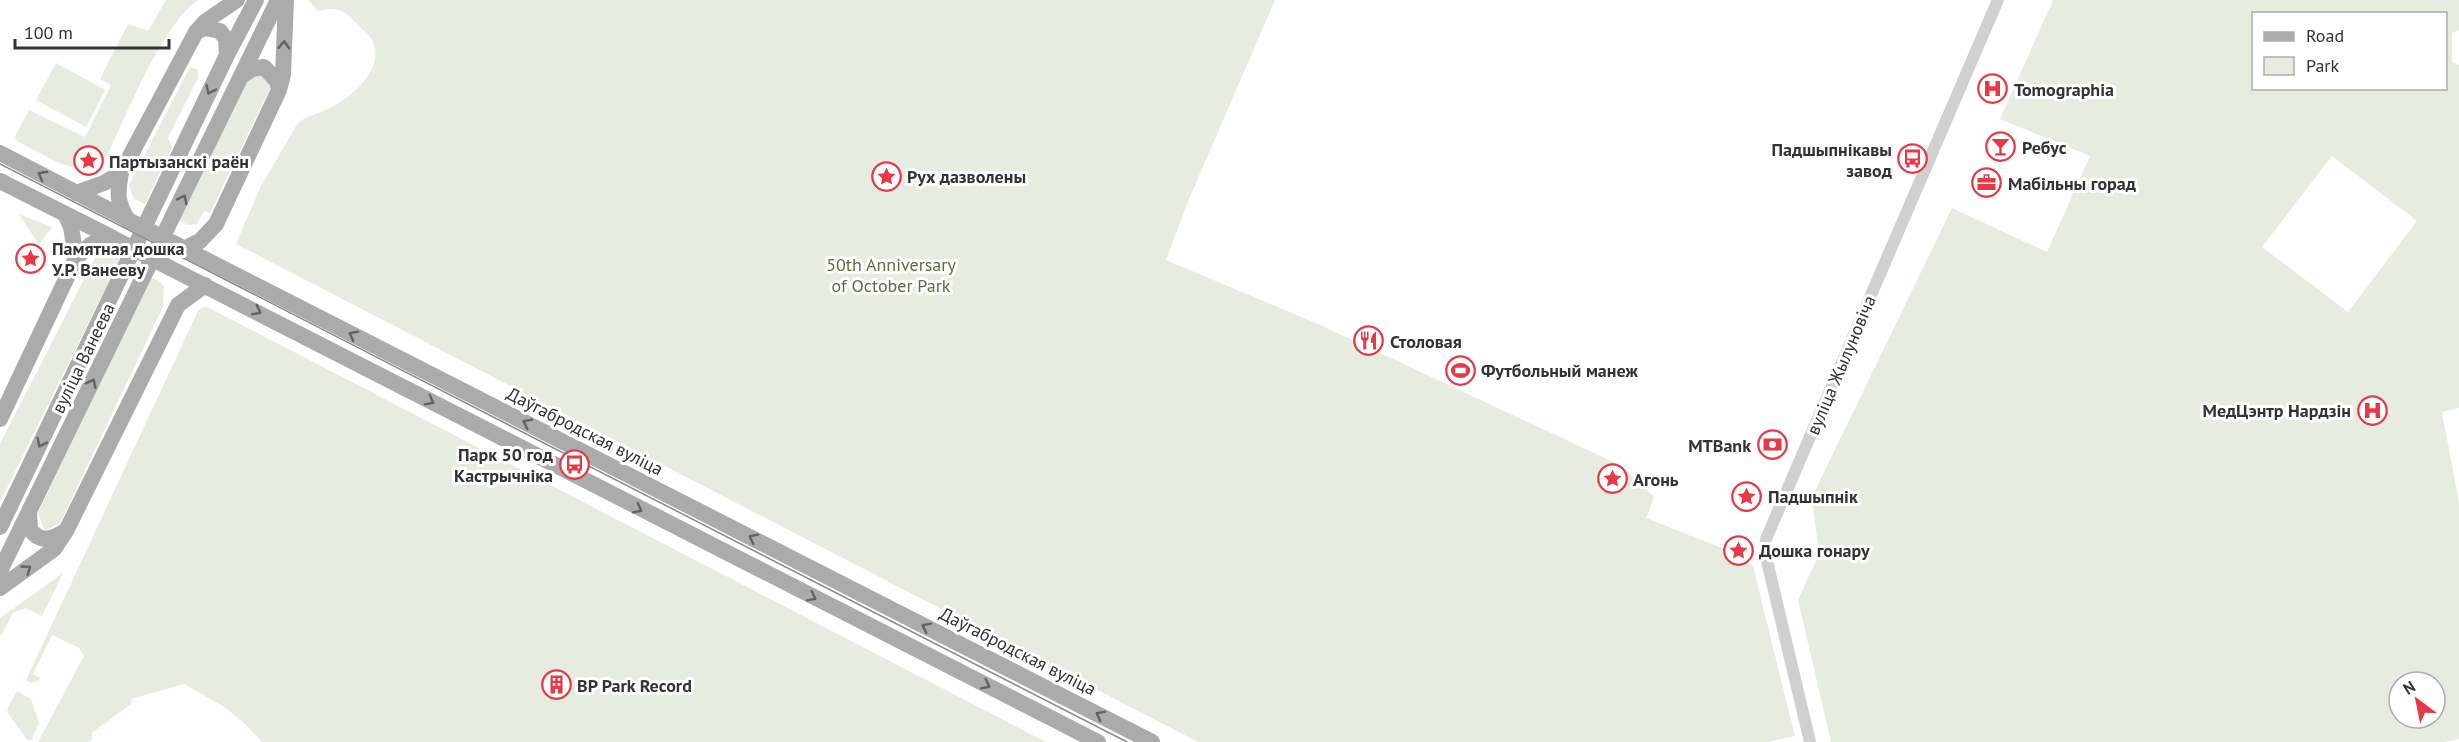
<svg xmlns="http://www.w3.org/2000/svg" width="2459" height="742" viewBox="0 0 2459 742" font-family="'PT Sans',sans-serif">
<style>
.green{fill:#e6ecdf;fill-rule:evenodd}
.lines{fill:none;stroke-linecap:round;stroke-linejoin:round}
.minor{stroke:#d0d0d0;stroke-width:12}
.major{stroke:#ababab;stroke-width:16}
.tram{stroke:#888;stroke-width:1.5}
.major-bridge{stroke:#ababab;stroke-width:16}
.oneway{stroke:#636363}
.labels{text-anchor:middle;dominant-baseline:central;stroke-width:6;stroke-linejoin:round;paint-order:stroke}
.poi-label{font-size:18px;font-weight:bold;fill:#333;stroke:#fff;text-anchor:start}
.park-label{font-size:18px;fill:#56703f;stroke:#fff}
.street-label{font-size:18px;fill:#333;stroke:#fff}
</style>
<rect width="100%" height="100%" fill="#fff"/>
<path class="green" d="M166,0H198C162,25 128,112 108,154C105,157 103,163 99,166C80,180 34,149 15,140L16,134L29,110L85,137L111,85L100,79L128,24L148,31Z
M308,0H1275L1189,199L1166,260L1318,324L1622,466L1654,497L1646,518L1722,548L1753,566L1795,736L1768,742H1198L236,244L260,188L296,126C303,116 318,114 328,109C350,98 385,71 373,42C369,34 360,28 354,21C343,8 334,7 318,11Z
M2053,0H2459V30L2452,33V62L2459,65V408L2442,412L2459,503V739L2444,742H1831L1798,600L1819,554L1812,497L1952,208L2047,252L2090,156L2000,119ZM2254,14H2446V88H2254ZM2332,156L2417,221L2348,312L2262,247ZM2399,682H2435V718H2399Z
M56,63L105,90L86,127L36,100Z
M190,67L198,70V78L168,138L172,147L145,204L134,199L129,185Z
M259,72L271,86L210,213L204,211L197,224L188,225L179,220L249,76Z
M19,214L52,227L39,245Z
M108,253L120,259L0,502V444L97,254Z
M150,278L158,280L164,286L163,307L60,523L45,531L38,513Z
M203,307L209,308L1046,742H262L245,724L223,706L184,684L131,699L132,703L92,733V740L88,742H38L84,656L79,648L52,635L33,674L40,678L39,680L31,683L26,680L198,311Z
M63,573L42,616L26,608L13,613L0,637V618Z
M17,691L31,699L39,723L32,739L28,741L8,713L7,709Z"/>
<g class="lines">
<path class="minor" d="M1810,742L1766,557V539L1998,0"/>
<path class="major" d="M196,32L205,28L220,31L226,39L227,55
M243,75L252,69L264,67L277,81L279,90
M0,153L127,219
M0,181L109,236
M76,193L104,183L121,173
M65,214L71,227L76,258
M128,220C117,203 117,193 121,173L196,32L206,21L237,0
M177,245L1152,742
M184,249L200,241L216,224L279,90L283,75L286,0
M170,268L1098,742
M0,419L76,258L90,245L109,236
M29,512L30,529C40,544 52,539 65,531
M0,527L227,55L256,0
M0,571L278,0
M0,588L54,549L66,531L178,305L205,285"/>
<path class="tram" d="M0,164L1127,742"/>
<path class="major-bridge" d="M128,220L177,245
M109,236L170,268"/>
</g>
<defs><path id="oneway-chevron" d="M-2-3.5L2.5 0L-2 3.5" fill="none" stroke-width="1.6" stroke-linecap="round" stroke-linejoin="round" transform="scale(1.5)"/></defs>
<g class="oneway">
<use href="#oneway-chevron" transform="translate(284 45) rotate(-88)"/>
<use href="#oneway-chevron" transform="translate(210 90) rotate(115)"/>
<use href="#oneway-chevron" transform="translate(42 175) rotate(-152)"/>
<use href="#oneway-chevron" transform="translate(183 199) rotate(-64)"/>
<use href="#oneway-chevron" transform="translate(257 311) rotate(27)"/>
<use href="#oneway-chevron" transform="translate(353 335) rotate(-153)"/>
<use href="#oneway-chevron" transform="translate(92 383) rotate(-64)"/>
<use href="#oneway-chevron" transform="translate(430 401) rotate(27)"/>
<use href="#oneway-chevron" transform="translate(527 423) rotate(-153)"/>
<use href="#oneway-chevron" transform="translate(41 443) rotate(116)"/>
<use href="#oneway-chevron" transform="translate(638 509) rotate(27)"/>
<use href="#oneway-chevron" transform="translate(753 538) rotate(-153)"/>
<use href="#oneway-chevron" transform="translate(27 569) rotate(-36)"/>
<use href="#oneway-chevron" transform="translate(812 597) rotate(27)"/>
<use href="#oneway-chevron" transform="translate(926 627) rotate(-153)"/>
<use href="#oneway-chevron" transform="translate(986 685) rotate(27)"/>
<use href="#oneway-chevron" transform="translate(1100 715) rotate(-153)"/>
</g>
<defs>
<symbol id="hospital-ring" viewBox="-11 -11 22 22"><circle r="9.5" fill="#fff" stroke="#e63946" stroke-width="1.5"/><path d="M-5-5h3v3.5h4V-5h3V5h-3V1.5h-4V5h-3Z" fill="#e63946"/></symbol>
<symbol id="bar-ring" viewBox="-11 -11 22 22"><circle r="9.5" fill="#fff" stroke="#e63946" stroke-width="1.5"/><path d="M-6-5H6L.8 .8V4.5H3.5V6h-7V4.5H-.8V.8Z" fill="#e63946"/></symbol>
<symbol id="bus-ring" viewBox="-11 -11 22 22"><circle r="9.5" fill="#fff" stroke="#e63946" stroke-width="1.5"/><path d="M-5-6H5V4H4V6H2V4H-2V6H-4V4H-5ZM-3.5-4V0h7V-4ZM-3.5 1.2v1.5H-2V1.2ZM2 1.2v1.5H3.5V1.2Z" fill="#e63946"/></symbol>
<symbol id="sight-ring" viewBox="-11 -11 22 22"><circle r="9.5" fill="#fff" stroke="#e63946" stroke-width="1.5"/><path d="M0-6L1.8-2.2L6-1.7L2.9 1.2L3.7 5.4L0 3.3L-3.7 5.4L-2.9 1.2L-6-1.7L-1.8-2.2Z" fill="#e63946"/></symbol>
<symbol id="office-ring" viewBox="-11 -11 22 22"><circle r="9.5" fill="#fff" stroke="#e63946" stroke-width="1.5"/><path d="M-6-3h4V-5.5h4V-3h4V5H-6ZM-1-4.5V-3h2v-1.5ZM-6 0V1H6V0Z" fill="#e63946"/></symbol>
<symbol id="restaurant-ring" viewBox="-11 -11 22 22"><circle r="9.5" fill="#fff" stroke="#e63946" stroke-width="1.5"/><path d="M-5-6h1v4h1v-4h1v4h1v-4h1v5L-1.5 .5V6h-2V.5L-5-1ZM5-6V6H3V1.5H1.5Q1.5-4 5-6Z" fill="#e63946"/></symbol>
<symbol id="stadium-ring" viewBox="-11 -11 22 22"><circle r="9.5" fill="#fff" stroke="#e63946" stroke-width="1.5"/><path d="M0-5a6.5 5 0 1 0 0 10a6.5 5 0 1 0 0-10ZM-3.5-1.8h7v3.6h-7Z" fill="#e63946"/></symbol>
<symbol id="bank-ring" viewBox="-11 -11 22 22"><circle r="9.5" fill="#fff" stroke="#e63946" stroke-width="1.5"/><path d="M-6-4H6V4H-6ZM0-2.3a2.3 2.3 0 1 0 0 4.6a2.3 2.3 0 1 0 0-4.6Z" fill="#e63946"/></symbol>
<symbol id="building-ring" viewBox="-11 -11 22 22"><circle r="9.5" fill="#fff" stroke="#e63946" stroke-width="1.5"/><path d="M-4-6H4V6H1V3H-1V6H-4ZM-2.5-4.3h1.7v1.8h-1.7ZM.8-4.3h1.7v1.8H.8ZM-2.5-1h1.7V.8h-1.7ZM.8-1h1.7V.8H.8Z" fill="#e63946"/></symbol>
</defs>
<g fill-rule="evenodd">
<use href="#hospital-ring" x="1976" y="72" width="33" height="33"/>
<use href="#bar-ring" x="1984" y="130" width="33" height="33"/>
<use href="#bus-ring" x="1896" y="142" width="33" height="33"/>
<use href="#sight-ring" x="72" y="144" width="33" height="33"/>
<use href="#sight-ring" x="870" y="160" width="33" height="33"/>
<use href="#office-ring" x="1970" y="166" width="33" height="33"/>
<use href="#sight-ring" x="14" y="242" width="33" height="33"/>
<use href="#restaurant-ring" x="1352" y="324" width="33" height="33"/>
<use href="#stadium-ring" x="1444" y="354" width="33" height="33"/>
<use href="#hospital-ring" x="2356" y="394" width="33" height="33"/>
<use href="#bank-ring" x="1756" y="428" width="33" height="33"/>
<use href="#bus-ring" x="558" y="448" width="33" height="33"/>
<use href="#sight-ring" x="1596" y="462" width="33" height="33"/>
<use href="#sight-ring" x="1730" y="480" width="33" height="33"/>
<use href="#sight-ring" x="1722" y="534" width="33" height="33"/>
<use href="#building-ring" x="540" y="668" width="33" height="33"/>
</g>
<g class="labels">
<g class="poi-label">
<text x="2014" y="89">Tomographia</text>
<text x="2022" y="147">Ребус</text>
<text x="1892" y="149" text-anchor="end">Падшыпнікавы<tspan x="1892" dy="21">завод</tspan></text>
<text x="109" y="161">Партызанскі раён</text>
<text x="907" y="176">Рух дазволены</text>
<text x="2008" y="183">Мабільны горад</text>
<text x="52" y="248">Памятная дошка<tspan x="52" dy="21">У.Р. Ванееву</tspan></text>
<text x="1390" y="341">Столовая</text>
<text x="1481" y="370">Футбольный манеж</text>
<text x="2351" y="410" text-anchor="end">МедЦэнтр Нардзін</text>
<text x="1751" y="445" text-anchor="end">MTBank</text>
<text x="553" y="454" text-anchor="end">Парк 50 год<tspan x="553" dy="21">Кастрычніка</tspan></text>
<text x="1633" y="479">Агонь</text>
<text x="1768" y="496">Падшыпнік</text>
<text x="1759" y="550">Дошка гонару</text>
<text x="577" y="685">BP Park Record</text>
</g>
<g class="park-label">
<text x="891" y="264">50th Anniversary<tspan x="891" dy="21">of October Park</tspan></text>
</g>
<g class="street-label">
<text transform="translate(83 358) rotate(-64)">вуліца Ванеева</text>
<text transform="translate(1841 365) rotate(-67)">вуліца Жылуновіча</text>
<text transform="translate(585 431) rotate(27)">Даўгабродская вуліца</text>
<text transform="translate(1018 651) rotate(27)">Даўгабродская вуліца</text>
</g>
</g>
<rect x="2252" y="12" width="195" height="78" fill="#ffffff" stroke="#adadad" stroke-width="1.5"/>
<rect x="2264" y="32" width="30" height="9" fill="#ababab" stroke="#adadad" stroke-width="1.5"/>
<text x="2306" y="42" font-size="18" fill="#333333">Road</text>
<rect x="2264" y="57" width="30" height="18" fill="#e6ecdf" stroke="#adadad" stroke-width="1.5"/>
<text x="2306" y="72" font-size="18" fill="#333333">Park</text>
<g transform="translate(2417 700) rotate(328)"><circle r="28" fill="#ffffff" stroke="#adadad" stroke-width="1.5"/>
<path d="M0-4.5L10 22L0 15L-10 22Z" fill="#e63946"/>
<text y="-9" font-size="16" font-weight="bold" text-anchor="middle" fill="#333333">N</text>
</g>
<path d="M15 39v9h154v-9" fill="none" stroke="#333333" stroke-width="3"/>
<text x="24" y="39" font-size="18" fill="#333333" stroke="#ffffff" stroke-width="4.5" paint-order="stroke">100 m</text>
</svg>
